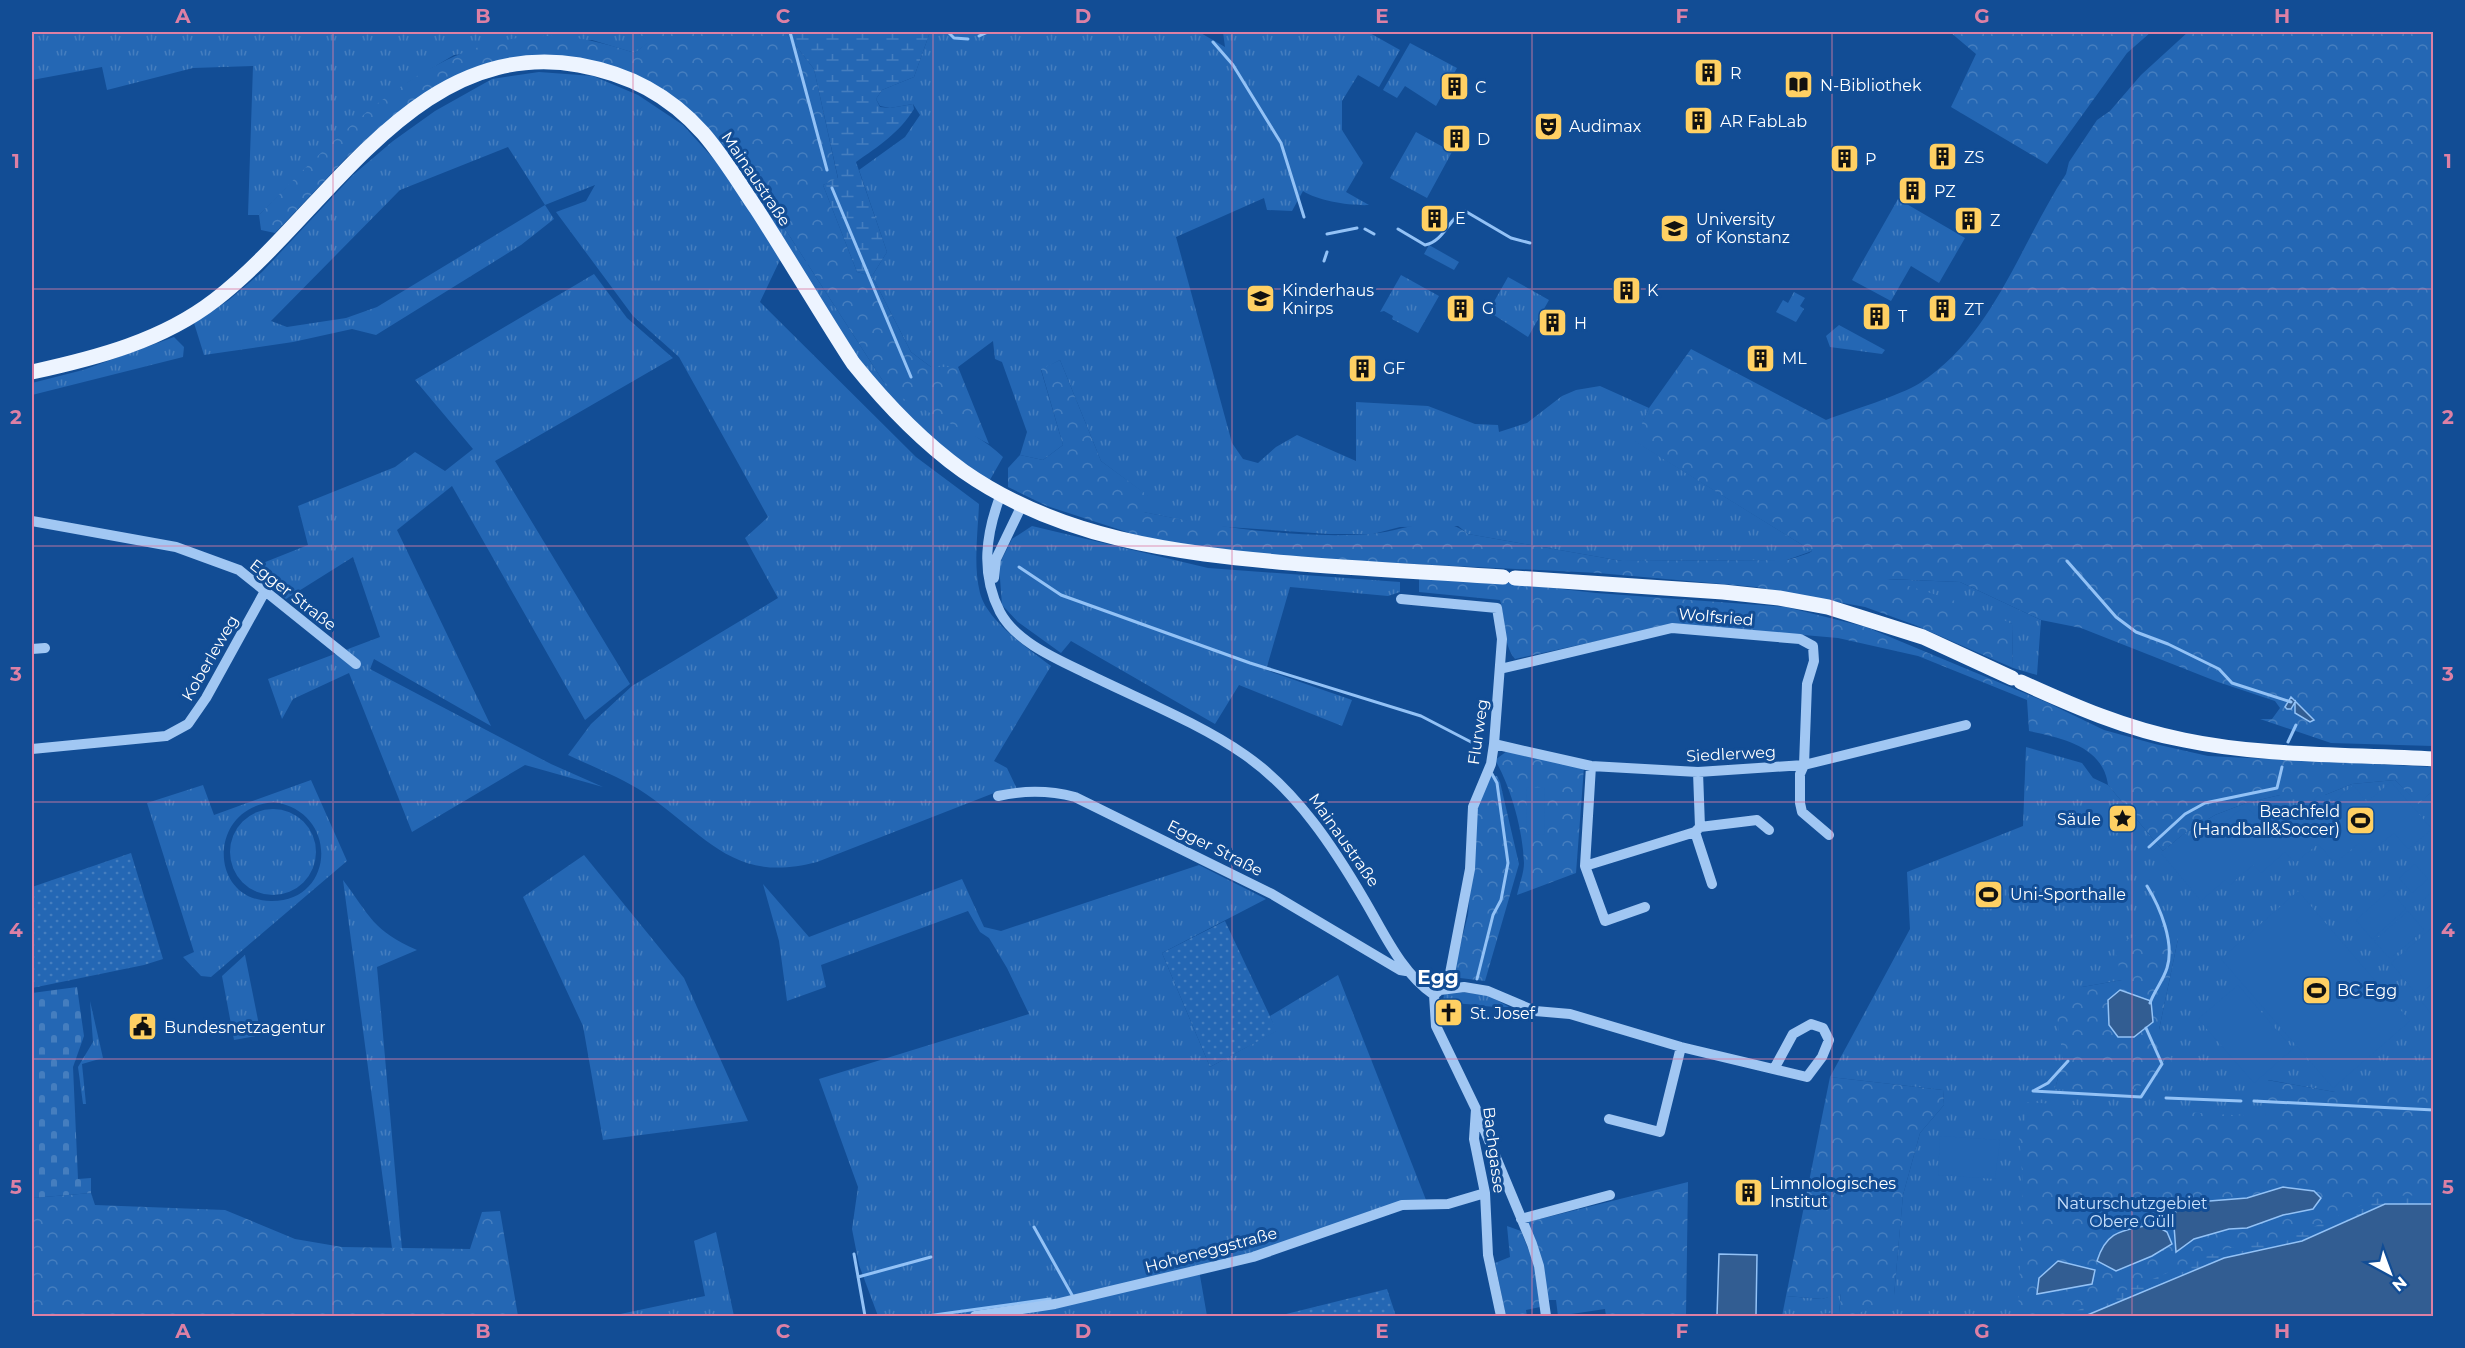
<svg xmlns="http://www.w3.org/2000/svg" width="2465" height="1348" viewBox="0 0 2465 1348" font-family="Montserrat,sans-serif">
<style>
.grass{fill:url(#grass-tufts);fill-rule:evenodd}
.forest{fill:url(#forest-crowns)}
.wetland{fill:url(#wetland-marsh)}
.cemetery{fill:url(#cemetery-stones)}
.garden{fill:url(#garden-dots)}
.pitch{fill:#2467b4}
.water{fill:#325d92;stroke:#93c2f6;stroke-width:1.5}
.lines{fill:none;stroke-linecap:round;stroke-linejoin:round}
.stream{stroke:#93c2f6;stroke-width:3}
.minor{stroke:#a1c7f3;stroke-width:10}
.major{stroke:#edf4ff;stroke-width:15}
.grid{fill:none;stroke:#dd80a5;stroke-width:1.5;stroke-opacity:0.55}
.labels{text-anchor:middle;dominant-baseline:central;stroke-width:6;stroke-linejoin:round;paint-order:stroke}
.poi-label{font-size:16px;fill:#fff;stroke:#124d95;text-anchor:start}
.street-label{font-size:16px;fill:#fff;stroke:#124d95}
.park-label{font-size:16px;fill:#c9e1fd;stroke:#124d95}
.quarter-label{font-size:20px;font-weight:bold;fill:#fff;stroke:#124d95}
.neatline{fill:none;stroke:#dd80a5;stroke-width:2}
.grid-label{font-size:20px;text-anchor:middle;font-weight:bold;fill:#dd80a5}
</style>
<defs>
<pattern id="grass-tufts" width="24" height="20" patternUnits="userSpaceOnUse" patternTransform="scale(1.5)"><rect width="24" height="20" fill="#2467b4"/><path d="M3 7l-1-3M5 7V3M7 7l1-3M15 17l-1-3M17 17v-4M19 17l1-3" fill="none" stroke="#457ebf"/></pattern>
<pattern id="forest-crowns" width="20" height="18" patternUnits="userSpaceOnUse" patternTransform="scale(1.5)"><rect width="20" height="18" fill="#2467b4"/><path d="M2 6a3 3 0 1 1 6 0M12 15a3 3 0 1 1 6 0" fill="none" stroke="#457ebf"/></pattern>
<pattern id="wetland-marsh" width="20" height="14" patternUnits="userSpaceOnUse" patternTransform="scale(1.5)"><rect width="20" height="14" fill="#2467b4"/><path d="M1 5h8M5 5V1M11 12h8M15 12V8" fill="none" stroke="#457ebf"/></pattern>
<pattern id="cemetery-stones" width="16" height="16" patternUnits="userSpaceOnUse" patternTransform="scale(1.5)"><rect width="16" height="16" fill="#2467b4"/><path d="M2 7V4a2 2 0 0 1 4 0v3zM10 15v-3a2 2 0 0 1 4 0v3z" fill="#457ebf"/></pattern>
<pattern id="garden-dots" width="8" height="8" patternUnits="userSpaceOnUse" patternTransform="scale(1.5)"><rect width="8" height="8" fill="#2467b4"/><path d="M2 2h.1M6 6h.1" fill="none" stroke="#457ebf" stroke-width="1.8" stroke-linecap="round"/></pattern>
</defs>
<rect width="100%" height="100%" fill="#124d95"/>
<path class="grass" d="M32,32H637L649,42L635,53L592,40L454,55L407,83L369,112L336,139L259,215H248L253,66L193,68L107,90L102,67L32,80Z
M930,32H1199L1225,47L1223,32H1368L1400,50L1379,87L1358,75L1342,101V130L1363,163L1346,192L1369,205C1351,206 1318,201 1303,191L1292,211L1267,210L1264,198L1176,237L1232,443L1243,459L1258,463L1276,447L1297,435L1356,461V402L1428,406L1475,424L1498,425L1499,432L1527,423L1562,396L1576,390L1600,386L1649,408L1635,441L1812,551L1787,560L1622,561L1468,534L1458,526L1400,527L1373,534H1329L1212,526L1143,512L1149,497L1101,461L1060,360L1041,370L1063,445L1043,460L1020,455L1027,432L1002,362L995,359L993,341L958,367H931L911,352L872,276L887,252L859,170L905,137L920,115L913,104L890,108L880,106L876,99L882,90L914,77Z
M1410,43L1457,68L1436,106L1405,86L1397,98L1383,90Z
M539,72L593,76L638,95L683,125L731,178L767,201L883,381C919,413 969,424 1003,457L987,485L890,414L780,260L760,302L916,457L979,504C978,532 973,565 980,593C987,621 1029,649 1051,666L994,761L1007,768L1017,789L994,793L817,862C734,884 708,837 646,794C623,778 593,767 568,755L591,724L632,686L778,598L745,538L768,517L679,357L633,316L556,212L586,201L595,185L545,205L554,219L521,245L376,335L352,329L293,342L204,355L194,323L229,300L262,272L353,175L393,141L435,111L492,79ZM508,147L545,205L377,307L346,318L287,327L271,321L400,190Z
M1416,132L1452,152L1427,198L1390,178Z
M1898,199L1965,238L1939,283L1911,266L1891,301L1852,280Z
M1429,245L1459,262L1454,270L1424,254Z
M594,274L627,318L673,358L495,461L630,684L585,720L452,486L397,530L491,726L374,659L370,669L551,764L603,787L525,765L412,832L349,673L293,699L282,719L268,679L380,637L353,557L286,599L248,569L308,545L298,506L395,467L415,452L445,471L473,449L415,380Z
M1401,275L1439,296L1418,333L1392,319L1393,316L1384,311L1380,312Z
M1508,277L1549,300L1528,337L1494,315L1491,317L1487,314Z
M1794,292L1805,298L1800,306L1804,309L1796,322L1776,312L1783,300L1788,303Z
M1839,325L1885,350L1882,354L1830,347L1826,336Z
M174,337L184,347L183,357L32,395V383L83,370Z
M1032,526L1208,568L1400,582V592L1388,596L1290,587L1266,670L1352,700L1342,726L1239,685L1215,724L1071,641L1061,653L1018,622L1002,605L999,565L1012,539Z
M1884,579L1960,582L2041,620L2037,675L2013,668L2012,624Z
M2026,747L2082,763L2093,778L2108,785L2163,851L2185,833L2215,815L2246,803L2280,795H2325L2352,784L2395,780L2418,803L2433,791V819L2431,822L2434,826L2433,1082L2425,1092H2335L2268,1080L2264,1144L2034,1316H1858V1313L1894,1295L1903,1195L1920,1133L1944,1105L1943,1090L1830,1077L1910,929L1907,872L2023,826ZM2178,939L2159,1030L2055,1089L2082,987L2122,980Z
M311,780L347,861L211,977L201,976L183,957L194,952L147,803L203,785L214,815ZM274,802C340,812 335,902 271,901C208,901 207,807 274,802Z
M230 852a43 43 0 1 1 86 0a43 43 0 1 1-86 0Z
M584,855L684,978L748,1121L603,1140L583,1026L523,897Z
M1199,865L1266,899L1162,953L1210,1067L1276,1031L1270,1016L1338,975L1428,1205H1400L1199,1270L1207,1316H878L859,1265L852,1229L858,1187L819,1079L1029,1014L1007,968L989,938L980,932L968,911L821,965L826,987L787,1001L779,941L763,884L809,937L962,879L984,927L1001,931Z
M343,880C370,916 373,931 417,950L377,967L402,1249L392,1248Z
M245,955L261,1035L234,1040L222,976Z
M1451,991L1488,995L1509,1007C1486,1008 1466,1002 1443,1003L1444,995Z
M90,1001L103,1058L82,1064L86,1104H83L78,1067L93,1042Z
M716,1232L734,1316H611L705,1296L694,1241Z
M1841,1293L1839,1313L1782,1316L1786,1296L1822,1299Z"/>
<path class="forest" d="M637,32H785L814,69L838,179L823,185L857,272L872,276L911,352L931,367H958L989,444L900,397L883,381L767,201L752,207L690,124L656,95L550,58L416,101L378,129L347,157L275,233L261,230L259,215C337,136 430,34 550,36C580,36 607,44 635,53L648,42Z
M1950,32H2151L2127,53L2047,164L1951,107L1976,54Z
M2188,32H2433V746L2331,743L2260,719H2272L2280,708L2275,701L2218,682L2081,628L2041,620L1960,582L1887,579L1983,610L2012,624L2013,668L1915,625L1865,607L1756,587L1598,573L1334,560L1226,551L1142,537L1047,506L1008,487V468L1020,455L1043,460L1063,445L1041,369L1060,360L1101,461L1150,497L1144,512C1216,527 1297,539 1371,534C1401,532 1441,511 1468,534L1622,561L1788,560L1809,553L1812,551L1634,441L1649,408L1691,349L1826,420C1852,410 1899,396 1920,383C1994,335 2020,244 2066,174L2069,162L2097,120L2110,111L2141,75Z
M1419,578L1502,582L1596,593L1786,607L1866,627L2046,702L2104,730L2155,744L2208,756L2433,767V791L2418,804L2395,780L2352,784L2325,795H2280L2246,803L2215,815L2185,833L2163,851L2108,785C2103,746 2062,738 2029,731L2027,700L1918,656L1838,638L1675,624L1515,659C1502,643 1506,620 1500,600L1419,592Z
M1507,751L1584,767L1576,873L1517,895C1519,885 1524,873 1524,863C1523,831 1511,787 1495,760Z
M1489,776H1497L1500,782L1519,864L1485,981L1452,977L1468,915L1477,807Z
M2163,923L2178,939L2159,1030L2173,1066L2125,1095L2055,1089L2063,1058L2055,1004L2082,987L2122,980L2114,946Z
M1830,1077L1943,1090L1944,1105L1920,1133L1903,1195L1894,1296L1859,1313L1858,1316H1814L1815,1314L1839,1313L1841,1294L1822,1299L1786,1296Z
M2267,1080L2335,1092H2424L2433,1082V1316H2018L2023,1184L2019,1134H2025L2026,1102L2265,1117Z
M1688,1182L1686,1316H1606L1605,1309L1558,1316L1556,1300H1548L1528,1222Z
M91,1193L95,1205L225,1210L295,1239L342,1247L470,1249L482,1212L500,1211L518,1316H32V1198Z
M1507,1226L1521,1231L1534,1264L1540,1307L1526,1310L1527,1316H1506L1495,1263L1510,1257Z"/>
<path class="wetland" d="M785,32H930L914,77L882,90L876,99L880,107L890,108L913,104L914,109C899,133 879,146 856,162L887,252L872,276L857,272L823,185L838,178L814,69Z
M2433,1195V1204H2385L2302,1241L2224,1257L2085,1316H2064L2222,1250L2300,1233L2382,1196Z"/>
<path class="cemetery" d="M77,987L84,1036L73,1067L78,1179L91,1178V1193L32,1198V993Z"/>
<path class="garden" d="M131,853L163,959L144,965L32,988V887Z
M1225,921L1277,1031L1210,1067L1162,953Z
M1387,1289L1396,1316H1217V1314L1278,1316Z"/>
<path class="pitch" d="M2391,782L2432,829L2408,849L2394,833L2369,853L2359,843L2335,863L2318,844L2295,863L2285,852L2261,873L2253,865L2230,885L2225,880L2201,901L2161,853L2185,833L2190,838L2213,817L2221,826L2245,805L2255,816L2278,796L2295,816L2319,795L2329,806L2353,785L2367,802Z
M1544,787L1545,834L1527,835L1526,788Z
M2415,864L2428,879L2412,893L2399,878Z
M2390,890L2406,909L2372,939L2356,920Z
M2298,891L2410,1021L2333,1088L2221,959Z
M2433,891V916L2421,902Z
M2408,911L2424,930L2390,959L2374,941Z
M2433,927V983L2418,996L2391,963Z
M2238,985L2293,1049L2254,1083L2198,1019Z
M2433,991V1016L2422,1002Z
M1940,1136L2000,1140L1995,1179L1938,1175Z"/>
<path class="water" d="M2291,697L2314,720L2310,722L2295,713V702L2291,709H2287L2285,707Z
M2120,990L2151,1001L2153,1022L2134,1037H2118L2109,1025L2108,1000Z
M2283,1187L2314,1191L2321,1198L2313,1209L2283,1215L2247,1228L2229,1229L2194,1239L2176,1252L2173,1213L2197,1202L2247,1198Z
M2385,1204H2433V1316H2085L2224,1258L2302,1241Z
M2153,1224L2167,1232L2172,1244L2152,1256L2116,1271L2097,1261C2107,1229 2123,1231 2153,1224Z
M1719,1254L1757,1255L1756,1316H1717Z
M2058,1261L2095,1270L2092,1284L2037,1294L2039,1278Z"/>
<g class="lines">
<path class="stream" d="M790,32L827,170
M948,32L954,38L968,39
M979,36L988,32
M1213,42L1233,65L1281,143L1304,217
M832,188L911,377
M1365,229L1374,234
M1398,229L1425,245C1445,241 1448,218 1465,211L1511,238L1530,243
M1327,234L1357,228
M1324,261L1327,252
M2067,561L2116,617L2136,632L2168,644L2219,669L2232,683L2291,702
M1019,567L1061,595L1250,663L1421,716L1471,742
M2288,742L2296,725
M2149,847L2185,814L2205,803L2277,788L2282,767
M2147,886C2160,907 2175,943 2167,968C2163,981 2154,991 2150,1003
M1477,979L1493,915L1501,900L1508,863L1497,783L1492,774
M2035,1090L2048,1083L2068,1061
M2033,1091L2141,1097L2162,1064L2146,1028
M2166,1098L2241,1101
M2254,1101L2434,1110
M1034,1227L1072,1295
M854,1254L865,1316
M858,1277L931,1257
M927,1316L1050,1299"/>
<path class="minor" d="M1001,494C986,533 980,573 1000,612C1017,644 1062,661 1092,676C1141,700 1201,724 1245,755C1297,791 1334,848 1365,901C1385,935 1401,972 1434,995
M32,521L176,547L239,570L356,664
M994,578L996,559L1022,505
M1401,599L1497,608L1502,639L1494,744L1491,764L1473,807L1470,869L1447,989
M32,649L45,648
M1500,669L1672,628L1800,639L1813,646L1814,661L1807,684L1804,765L1800,774V803L1802,812L1829,835
M1494,744L1591,766L1698,772L1804,765L1966,725
M32,749L166,736L188,724L206,698L264,593
M1591,766L1585,866L1695,832L1700,827L1757,820L1769,830
M1698,772L1700,827
M998,796C1025,790 1048,790 1075,797L1272,894L1400,970L1406,971
M1695,832L1712,884
M1585,866L1605,921L1645,907
M1434,995L1440,990L1464,987L1488,991L1535,1011L1570,1014L1681,1047L1807,1077L1822,1057L1829,1040L1823,1028L1811,1024L1793,1034L1774,1069
M1434,995L1436,1026L1476,1109L1474,1139L1485,1193L1488,1255L1501,1316
M1477,1112L1532,1244L1539,1266L1546,1316
M1609,1119L1660,1132L1681,1047
M1521,1219L1610,1195
M975,1316L1055,1304L1253,1257L1402,1205L1448,1204L1485,1193"/>
<path class="major" d="M32,372C96,358 162,341 215,300C327,214 414,36 579,65C629,74 669,95 703,133C723,156 739,183 756,208C789,259 820,312 853,363C886,404 920,440 963,471C1060,539 1176,553 1290,563C1361,569 1432,572 1503,577
M1515,578L1723,592L1779,598L1828,607L1923,637L2012,678
M2021,682C2074,706 2126,729 2184,740C2265,757 2351,754 2434,759"/>
</g>
<path class="grid" d="M333,32V1316M633,32V1316M933,32V1316M1232,32V1316M1532,32V1316M1832,32V1316M2132,32V1316M32,289H2434M32,546H2434M32,802H2434M32,1059H2434"/>
<defs>
<symbol id="building-square" viewBox="-11 -11 22 22"><rect x="-9" y="-9" width="18" height="18" rx="4" fill="#ffd063" stroke="#124d95"/><path d="M-4-6H4V6H1V3H-1V6H-4ZM-2.5-4.3h1.7v1.8h-1.7ZM.8-4.3h1.7v1.8H.8ZM-2.5-1h1.7V.8h-1.7ZM.8-1h1.7V.8H.8Z" fill="#111"/></symbol>
<symbol id="library-square" viewBox="-11 -11 22 22"><rect x="-9" y="-9" width="18" height="18" rx="4" fill="#ffd063" stroke="#124d95"/><path d="M-6-4Q-3-5.5-.7-3.5V5Q-3 3-6 4ZM6-4Q3-5.5 .7-3.5V5Q3 3 6 4Z" fill="#111"/></symbol>
<symbol id="theatre-square" viewBox="-11 -11 22 22"><rect x="-9" y="-9" width="18" height="18" rx="4" fill="#ffd063" stroke="#124d95"/><path d="M-5-5.5Q0-4 5-5.5V0Q5 5 0 6Q-5 5-5 0ZM-3.3-2.5H-1v1.5H-3.3ZM1-2.5H3.3v1.5H1ZM-2.8 1Q0 5.5 2.8 1Z" fill="#111"/></symbol>
<symbol id="university-square" viewBox="-11 -11 22 22"><rect x="-9" y="-9" width="18" height="18" rx="4" fill="#ffd063" stroke="#124d95"/><path d="M0-5L7-2L0 1L-7-2ZM-4 1L0 2.5L4 1V4Q0 6-4 4Z" fill="#111"/></symbol>
<symbol id="school-square" viewBox="-11 -11 22 22"><rect x="-9" y="-9" width="18" height="18" rx="4" fill="#ffd063" stroke="#124d95"/><path d="M0-5L7-2L0 1L-7-2ZM-4 1L0 2.5L4 1V4Q0 6-4 4Z" fill="#111"/></symbol>
<symbol id="sight-square" viewBox="-11 -11 22 22"><rect x="-9" y="-9" width="18" height="18" rx="4" fill="#ffd063" stroke="#124d95"/><path d="M0-6L1.8-2.2L6-1.7L2.9 1.2L3.7 5.4L0 3.3L-3.7 5.4L-2.9 1.2L-6-1.7L-1.8-2.2Z" fill="#111"/></symbol>
<symbol id="stadium-square" viewBox="-11 -11 22 22"><rect x="-9" y="-9" width="18" height="18" rx="4" fill="#ffd063" stroke="#124d95"/><path d="M0-5a6.5 5 0 1 0 0 10a6.5 5 0 1 0 0-10ZM-3.5-1.8h7v3.6h-7Z" fill="#111"/></symbol>
<symbol id="church-square" viewBox="-11 -11 22 22"><rect x="-9" y="-9" width="18" height="18" rx="4" fill="#ffd063" stroke="#124d95"/><path d="M-1.2-6h2.4v3.5h3.3v2.4h-3.3V6h-2.4V-.1h-3.3v-2.4h3.3Z" fill="#111"/></symbol>
<symbol id="civic-square" viewBox="-11 -11 22 22"><rect x="-9" y="-9" width="18" height="18" rx="4" fill="#ffd063" stroke="#124d95"/><path d="M-.6-6.5H3V-4.5H.6V-3L4-1V1h2V6H-6V1h2V-1L-.6-3ZM-1.2 2.5V6h2.4V2.5Z" fill="#111"/></symbol>
</defs>
<g fill-rule="evenodd">
<use href="#building-square" x="1692" y="56" width="33" height="33"/>
<use href="#library-square" x="1782" y="68" width="33" height="33"/>
<use href="#building-square" x="1438" y="70" width="33" height="33"/>
<use href="#building-square" x="1682" y="104" width="33" height="33"/>
<use href="#theatre-square" x="1532" y="110" width="33" height="33"/>
<use href="#building-square" x="1440" y="122" width="33" height="33"/>
<use href="#building-square" x="1926" y="140" width="33" height="33"/>
<use href="#building-square" x="1828" y="142" width="33" height="33"/>
<use href="#building-square" x="1896" y="174" width="33" height="33"/>
<use href="#building-square" x="1418" y="202" width="33" height="33"/>
<use href="#building-square" x="1952" y="204" width="33" height="33"/>
<use href="#university-square" x="1658" y="212" width="33" height="33"/>
<use href="#building-square" x="1610" y="274" width="33" height="33"/>
<use href="#school-square" x="1244" y="282" width="33" height="33"/>
<use href="#building-square" x="1444" y="292" width="33" height="33"/>
<use href="#building-square" x="1926" y="292" width="33" height="33"/>
<use href="#building-square" x="1860" y="300" width="33" height="33"/>
<use href="#building-square" x="1536" y="306" width="33" height="33"/>
<use href="#building-square" x="1744" y="342" width="33" height="33"/>
<use href="#building-square" x="1346" y="352" width="33" height="33"/>
<use href="#sight-square" x="2106" y="802" width="33" height="33"/>
<use href="#stadium-square" x="2344" y="804" width="33" height="33"/>
<use href="#stadium-square" x="1972" y="878" width="33" height="33"/>
<use href="#stadium-square" x="2300" y="974" width="33" height="33"/>
<use href="#church-square" x="1432" y="996" width="33" height="33"/>
<use href="#civic-square" x="126" y="1010" width="33" height="33"/>
<use href="#building-square" x="1732" y="1176" width="33" height="33"/>
</g>
<g class="labels">
<g class="poi-label">
<text x="1730" y="73">R</text>
<text x="1820" y="85">N-Bibliothek</text>
<text x="1475" y="87">C</text>
<text x="1720" y="121">AR FabLab</text>
<text x="1569" y="126">Audimax</text>
<text x="1477" y="139">D</text>
<text x="1964" y="157">ZS</text>
<text x="1865" y="159">P</text>
<text x="1934" y="191">PZ</text>
<text x="1455" y="218">E</text>
<text x="1696" y="219">University<tspan x="1696" dy="18">of Konstanz</tspan></text>
<text x="1990" y="220">Z</text>
<text x="1282" y="290">Kinderhaus<tspan x="1282" dy="18">Knirps</tspan></text>
<text x="1647" y="290">K</text>
<text x="1482" y="308">G</text>
<text x="1964" y="309">ZT</text>
<text x="1898" y="316">T</text>
<text x="1574" y="323">H</text>
<text x="1782" y="358">ML</text>
<text x="1383" y="368">GF</text>
<text x="2340" y="811" text-anchor="end">Beachfeld<tspan x="2340" dy="18">(Handball&amp;Soccer)</tspan></text>
<text x="2101" y="819" text-anchor="end">Säule</text>
<text x="2010" y="894">Uni-Sporthalle</text>
<text x="2337" y="990">BC Egg</text>
<text x="1470" y="1013">St. Josef</text>
<text x="164" y="1027">Bundesnetzagentur</text>
<text x="1770" y="1183">Limnologisches<tspan x="1770" dy="18">Institut</tspan></text>
</g>
<g class="street-label">
<text transform="translate(756 179) rotate(56)">Mainaustraße</text>
<text transform="translate(293 595) rotate(38)">Egger Straße</text>
<text transform="translate(1716 617) rotate(5)">Wolfsried</text>
<text transform="translate(210 658) rotate(-60)">Koberleweg</text>
<text transform="translate(1478 732) rotate(-82)">Flurweg</text>
<text transform="translate(1731 754) rotate(-3)">Siedlerweg</text>
<text transform="translate(1344 840) rotate(55)">Mainaustraße</text>
<text transform="translate(1215 848) rotate(27)">Egger Straße</text>
<text transform="translate(1494 1150) rotate(83)">Bachgasse</text>
<text transform="translate(1211 1250) rotate(-15)">Hoheneggstraße</text>
</g>
<g class="park-label">
<text x="2132" y="1203">Naturschutzgebiet<tspan x="2132" dy="18">Obere Güll</tspan></text>
</g>
<g class="quarter-label">
<text x="1438" y="977">Egg</text>
</g>
</g>
<rect width="2465" height="1348" fill="none" stroke="#124d95" stroke-width="66"/>
<g transform="translate(2390 1273) rotate(139)" stroke="#124d95" stroke-width="4.5" paint-order="stroke">
<path d="M0-4.5L10 22L0 15L-10 22Z" fill="#ffffff"/>
<text y="-9" font-size="16" font-weight="bold" text-anchor="middle" fill="#ffffff">N</text>
</g>
<rect x="33" y="33" width="2399" height="1282" class="neatline"/>
<g class="grid-label">
<text x="183" y="23">A</text>
<text x="483" y="23">B</text>
<text x="783" y="23">C</text>
<text x="1083" y="23">D</text>
<text x="1382" y="23">E</text>
<text x="1682" y="23">F</text>
<text x="1982" y="23">G</text>
<text x="2282" y="23">H</text>
<text x="16" y="168">1</text>
<text x="2448" y="168">1</text>
<text x="16" y="424">2</text>
<text x="2448" y="424">2</text>
<text x="16" y="681">3</text>
<text x="2448" y="681">3</text>
<text x="16" y="937">4</text>
<text x="2448" y="937">4</text>
<text x="16" y="1194">5</text>
<text x="2448" y="1194">5</text>
<text x="183" y="1338">A</text>
<text x="483" y="1338">B</text>
<text x="783" y="1338">C</text>
<text x="1083" y="1338">D</text>
<text x="1382" y="1338">E</text>
<text x="1682" y="1338">F</text>
<text x="1982" y="1338">G</text>
<text x="2282" y="1338">H</text>
</g>
</svg>
